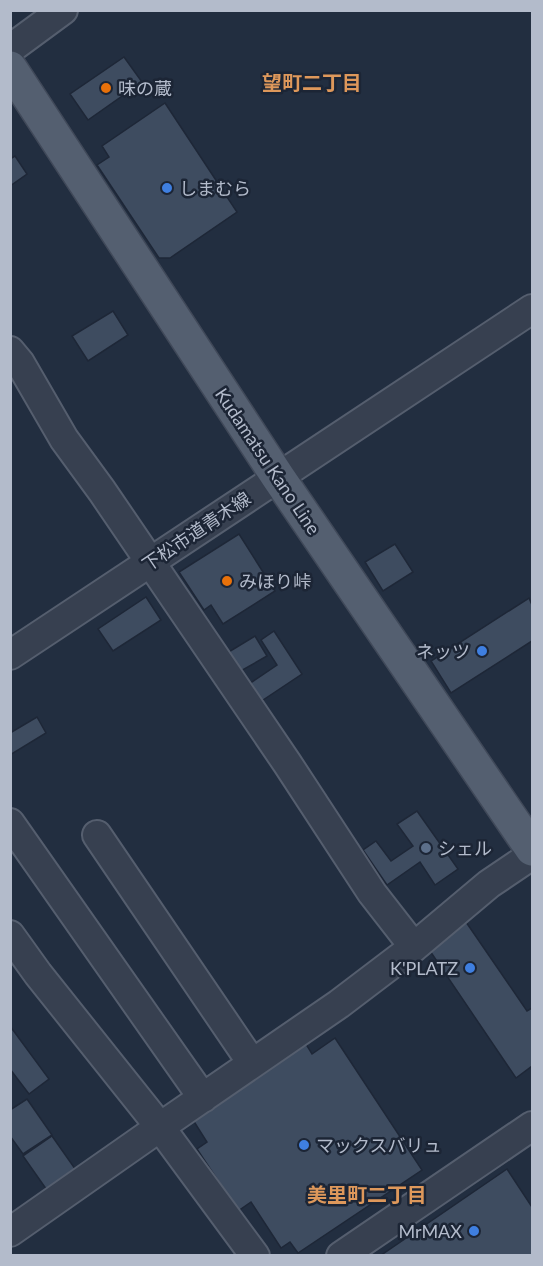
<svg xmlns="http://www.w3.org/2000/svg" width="543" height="1266" viewBox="0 0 543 1266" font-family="Lato,'Noto Sans JP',sans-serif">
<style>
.building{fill:#3e4c60;stroke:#1e2737;stroke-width:1.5}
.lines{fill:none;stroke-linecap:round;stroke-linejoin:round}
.minor-casing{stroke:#555e6e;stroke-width:32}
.major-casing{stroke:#404959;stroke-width:36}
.minor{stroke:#374050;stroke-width:28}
.major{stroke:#545f70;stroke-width:33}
.food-dot{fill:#e8710a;stroke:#1c2535;stroke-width:2}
.shop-dot{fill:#3f7fe0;stroke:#1c2535;stroke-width:2}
.service-dot{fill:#5c6f8a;stroke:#1c2535;stroke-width:2}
.labels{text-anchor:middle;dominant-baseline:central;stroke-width:5;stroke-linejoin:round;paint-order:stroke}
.poi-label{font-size:18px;fill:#b3bbcb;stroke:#1c2535;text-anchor:start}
.street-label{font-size:18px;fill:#b3bbcb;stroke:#1c2535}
.neighbourhood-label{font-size:20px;font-weight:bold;fill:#de985b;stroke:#1c2535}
</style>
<rect width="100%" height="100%" fill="#222e40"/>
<path class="building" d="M124,57L142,82L88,120L70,94Z
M165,103L237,212L170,258H159L97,165L109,157L102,146Z
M15,156L27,174L10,186V159Z
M113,311L128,335L88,361L72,336Z
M239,534L275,591L223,624L211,605L204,610L179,572Z
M395,544L413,572L383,591L365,562Z
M146,597L161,620L113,651L98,629Z
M529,598L532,605V641L451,693L431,661Z
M274,631L302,674L257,704L246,686L277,665L261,640Z
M255,636L267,656L239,672L227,653Z
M37,717L46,733L10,755V733Z
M417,811L458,869L435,885L420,862L387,885L363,850L376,841L391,861L413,846L397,824Z
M466,922L527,1011L532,1008V1066L516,1078L428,948Z
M10,1026L49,1079L29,1094L10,1069Z
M335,1038L422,1170L298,1253L290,1242L281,1248L251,1202L238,1211L197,1149L207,1142L193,1120L306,1044L312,1054Z
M27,1099L52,1135L23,1154L10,1136V1110Z
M52,1136L78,1173L49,1193L23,1156Z
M507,1169L532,1207V1256H380Z"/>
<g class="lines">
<defs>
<path id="minor" d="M10,49L63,10
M10,351L20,363L64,439L102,491L287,763L372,893L414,947
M10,655L532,309
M10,823L203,1098
M97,835L252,1063
M10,935L38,974L160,1127L255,1256
M10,1232L160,1127L339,1004L414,947L489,884L532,855
M341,1256L532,1126"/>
<path id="major" d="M10,68L278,477L532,849"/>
</defs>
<use href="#minor" class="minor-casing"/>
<use href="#major" class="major-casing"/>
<use href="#minor" class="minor"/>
<use href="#major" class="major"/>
</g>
<g class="food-dot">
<circle cx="106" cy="88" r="6"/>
<circle cx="227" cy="581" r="6"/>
</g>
<g class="shop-dot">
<circle cx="167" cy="188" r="6"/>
<circle cx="482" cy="651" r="6"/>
<circle cx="470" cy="968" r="6"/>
<circle cx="304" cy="1145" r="6"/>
<circle cx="474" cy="1231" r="6"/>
</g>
<circle class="service-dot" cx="426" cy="848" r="6"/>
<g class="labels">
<g class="poi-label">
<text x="118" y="88">味の蔵</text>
<text x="179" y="188">しまむら</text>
<text x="239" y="581">みほり峠</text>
<text x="470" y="651" text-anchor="end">ネッツ</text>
<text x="438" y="848">シェル</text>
<text x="458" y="968" text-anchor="end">K'PLATZ</text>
<text x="316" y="1145">マックスバリュ</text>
<text x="462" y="1231" text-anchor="end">MrMAX</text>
</g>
<g class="street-label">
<text transform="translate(268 461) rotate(56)">Kudamatsu Kano Line</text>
<text transform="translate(196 531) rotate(-34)">下松市道青木線</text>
</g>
<g class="neighbourhood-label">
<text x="312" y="82">望町二丁目</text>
<text x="367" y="1194">美里町二丁目</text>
</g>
</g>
<rect width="543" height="1266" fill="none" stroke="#b3bbcb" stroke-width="24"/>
</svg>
